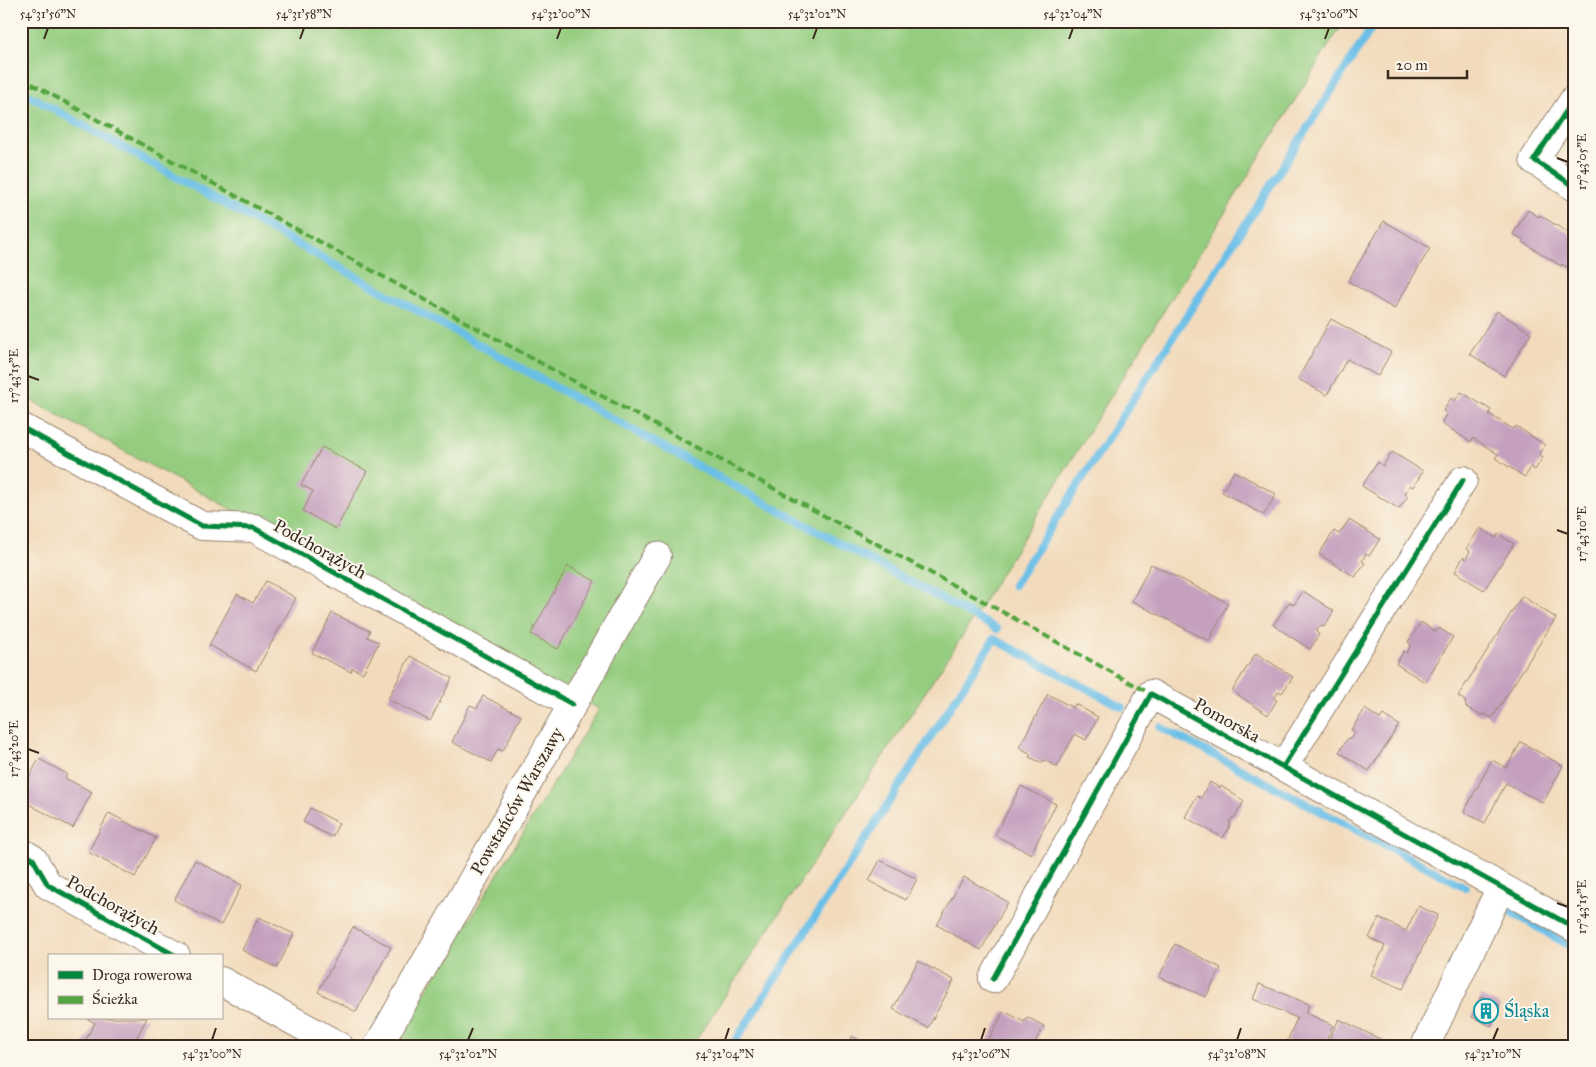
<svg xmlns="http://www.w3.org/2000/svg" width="1596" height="1067" viewBox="0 0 1596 1067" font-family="'IM FELL Great Primer',serif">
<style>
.green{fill:#95cd80;stroke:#687c4f}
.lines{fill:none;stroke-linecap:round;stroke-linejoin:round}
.stream{stroke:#6abfe7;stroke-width:8}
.building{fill:#c5a0be}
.minor-casing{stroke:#96826d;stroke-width:30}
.minor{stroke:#fff;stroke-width:28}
.quiet{stroke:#54a441;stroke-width:4;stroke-dasharray:8 4;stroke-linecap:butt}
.cycleway-casing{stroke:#fbf7ec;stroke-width:8}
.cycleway{stroke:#00873e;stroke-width:5}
.ticks{fill:none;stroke:#3b2a1e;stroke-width:2}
.labels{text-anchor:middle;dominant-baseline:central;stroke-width:4;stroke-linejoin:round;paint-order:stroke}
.street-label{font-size:18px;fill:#3b2a1e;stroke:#fbf7ec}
.culture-label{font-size:18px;fill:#0d838f;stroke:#fbf7ec;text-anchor:start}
.neatline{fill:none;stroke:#3b2a1e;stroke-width:2}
.ticks-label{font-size:12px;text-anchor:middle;fill:#3b2a1e}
</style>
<rect width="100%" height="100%" fill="#fbf7ec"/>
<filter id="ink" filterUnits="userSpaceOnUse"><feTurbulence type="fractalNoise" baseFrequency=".02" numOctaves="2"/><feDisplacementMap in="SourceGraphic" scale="10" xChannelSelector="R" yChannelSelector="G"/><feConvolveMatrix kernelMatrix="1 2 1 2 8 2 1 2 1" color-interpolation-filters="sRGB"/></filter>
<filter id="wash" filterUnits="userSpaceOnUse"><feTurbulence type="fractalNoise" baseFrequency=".0096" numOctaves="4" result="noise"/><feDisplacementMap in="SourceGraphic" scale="20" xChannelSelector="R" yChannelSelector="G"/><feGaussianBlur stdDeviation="1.12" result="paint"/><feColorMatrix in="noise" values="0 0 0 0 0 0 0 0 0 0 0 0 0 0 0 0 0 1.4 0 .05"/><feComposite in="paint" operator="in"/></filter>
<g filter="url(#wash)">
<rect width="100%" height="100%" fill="#f2dbbc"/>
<path class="green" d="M21,21H1344L961,638L692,1046H392L599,709L21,395Z"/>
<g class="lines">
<path class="stream" d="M21,91L694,464L997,629
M1014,585L1376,21
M1160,727L1465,887
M1501,906L1575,949
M732,1046L994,639L1122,707"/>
</g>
<g id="blocks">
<path class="building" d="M1528,210L1539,217L1540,215L1575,237V268L1573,271L1562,264L1561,266L1523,242L1524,240L1513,234Z
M1384,221L1430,248L1394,309L1348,281Z
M1497,311L1531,333L1504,376L1470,354Z
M1331,319L1391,352L1378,376L1347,359L1327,395L1298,379Z
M1461,392L1491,410L1489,414L1513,429L1516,426L1545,445L1539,455L1543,457L1535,470L1531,467L1525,477L1495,458L1498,454L1490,449L1473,438L1471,442L1441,423L1447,413L1443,411L1451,398L1455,401Z
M322,447L367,471L336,529L303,511L313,491L301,485Z
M1392,452L1423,471L1413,487L1410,485L1405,494L1408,496L1399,509L1362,486L1378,462L1383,466Z
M1234,471L1276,494L1264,515L1222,492Z
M1349,520L1380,539L1369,556L1366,554L1362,561L1365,563L1355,577L1319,554L1334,531L1339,534Z
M1480,528L1496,538L1498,534L1514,544L1484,590L1455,572L1463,557L1466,559L1470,551L1466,549Z
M1151,564L1228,603L1209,641L1132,601Z
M568,566L595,581L558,649L531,634Z
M266,581L296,598L256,671L209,645L237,594L253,603Z
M1303,591L1334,611L1324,627L1321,625L1316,632L1319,634L1310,649L1273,625L1289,602L1294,605Z
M1522,596L1556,618L1492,718L1485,714L1480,715L1466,707L1465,701L1458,696Z
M332,613L370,631L367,637L379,642L363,673L352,668L351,672L312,653Z
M1421,622L1436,632L1439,628L1453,637L1425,682L1396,664L1404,651L1407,653L1411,644L1408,642Z
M1256,653L1293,677L1282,693L1279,691L1274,698L1277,700L1268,715L1232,691Z
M410,656L452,678L430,721L388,699Z
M1048,694L1073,708L1075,704L1098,717L1086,740L1075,734L1057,767L1044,760L1042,763L1029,757L1031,754L1019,747Z
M483,696L521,716L503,751L498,749L491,762L452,742L470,705L477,708Z
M1365,709L1380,719L1383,715L1399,725L1369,771L1339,752L1348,738L1350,739L1355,732L1351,730Z
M1521,742L1563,766L1543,803L1506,783L1485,823L1464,812L1492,760L1506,768Z
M39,759L67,774L65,778L92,792L73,828L21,800V792Z
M1210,782L1220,788L1221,786L1244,801L1235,817L1232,818L1229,823L1231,824L1223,838L1185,817L1197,796L1201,798Z
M1021,786L1056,804L1031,854L995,835Z
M310,808L339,823L332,837L303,822Z
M109,813L156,838L135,877L88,852Z
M195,860L242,885L221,925L174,900Z
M880,860L917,879L906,900L869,881Z
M964,877L1008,902L981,950L937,925Z
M1418,906L1438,915L1403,989L1371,975L1385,946L1369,938L1379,918L1406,931Z
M259,917L294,934L277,968L242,950Z
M353,927L391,947L356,1012L318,992Z
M1175,944L1221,968L1206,997L1159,977Z
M918,961L954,980L928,1028L893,1009Z
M1259,984L1309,1004L1306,1013L1333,1025L1324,1046H1297L1287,1042L1297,1018L1253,999Z
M1481,996L1500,1005L1491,1026L1472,1017Z
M1004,1011L1024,1022L1027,1017L1044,1026L1033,1046H985Z
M86,1018H147L132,1046H82L95,1023Z
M1339,1019L1384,1041L1382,1046H1326Z
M852,1036L870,1046H847Z"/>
</g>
</g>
<g filter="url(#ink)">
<use href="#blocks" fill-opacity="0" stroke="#96826d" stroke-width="1"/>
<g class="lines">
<defs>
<path id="minor" d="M1575,98L1534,160L1575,187
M21,427L202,526L254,528L572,704
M1283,767L1463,480
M21,852L33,859L48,885L176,956
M993,979L1151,694L1575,928
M221,981L339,1046
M378,1046L657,556
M1425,1046L1501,887"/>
</defs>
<use href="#minor" class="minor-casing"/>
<use href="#minor" class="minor"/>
<path class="quiet" d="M21,78L546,366L979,599L1151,694"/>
<defs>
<path id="cycleway" d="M1575,98L1534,160L1575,187
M21,427L202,526L254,528L572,704
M1283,767L1463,480
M21,852L33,859L48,885L176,956
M993,979L1151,694L1575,928"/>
</defs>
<use href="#cycleway" class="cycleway-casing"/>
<use href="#cycleway" class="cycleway"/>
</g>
</g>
<path class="ticks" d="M44,39L48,28M300,39L304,28M557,39L561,28M813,39L817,28M1069,39L1073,28M1325,39L1329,28M1557,158L1568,162M28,376L39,380M1557,530L1568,534M28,749L39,753M1557,903L1568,907M212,1040L216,1028M468,1040L473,1028M725,1040L729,1028M981,1040L985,1028M1237,1040L1241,1028M1493,1040L1498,1028"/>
<defs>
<symbol id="building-ring" viewBox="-11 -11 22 22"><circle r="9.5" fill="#fbf7ec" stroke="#0f9aa8" stroke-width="1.5"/><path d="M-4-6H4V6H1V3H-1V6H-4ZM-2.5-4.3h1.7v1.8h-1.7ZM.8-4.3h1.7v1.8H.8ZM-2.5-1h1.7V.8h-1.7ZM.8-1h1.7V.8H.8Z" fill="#0f9aa8"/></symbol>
</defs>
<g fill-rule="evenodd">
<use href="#building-ring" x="1472" y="997" width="28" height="28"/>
</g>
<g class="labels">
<g class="street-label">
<text transform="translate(320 549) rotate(29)">Podchorążych</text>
<text transform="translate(1227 720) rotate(29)">Pomorska</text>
<text transform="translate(517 801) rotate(-60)">Powstańców Warszawy</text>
<text transform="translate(113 905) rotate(29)">Podchorążych</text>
</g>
<g class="culture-label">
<text x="1504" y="1011">Śląska</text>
</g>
</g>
<rect width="1596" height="1067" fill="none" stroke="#fbf7ec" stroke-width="55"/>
<rect x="48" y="954" width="175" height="65" fill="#fbf7ec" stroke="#aea59a"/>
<rect x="58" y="971" width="25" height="8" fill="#00873e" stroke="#aea59a"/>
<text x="92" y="980" font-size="15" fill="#3b2a1e">Droga rowerowa</text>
<rect x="58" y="996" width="25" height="8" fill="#54a441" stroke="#aea59a"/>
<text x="92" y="1004" font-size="15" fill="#3b2a1e">Ścieżka</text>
<path d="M1388 70v8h79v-8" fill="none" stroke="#3b2a1e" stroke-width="2.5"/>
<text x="1396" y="70" font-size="15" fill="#3b2a1e" stroke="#fbf7ec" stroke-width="4" paint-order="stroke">20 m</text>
<rect x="28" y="28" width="1540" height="1012" class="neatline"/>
<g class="ticks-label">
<text x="48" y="18">54°31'56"N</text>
<text x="304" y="18">54°31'58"N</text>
<text x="561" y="18">54°32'00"N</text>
<text x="817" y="18">54°32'02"N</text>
<text x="1073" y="18">54°32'04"N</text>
<text x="1329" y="18">54°32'06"N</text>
<text transform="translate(1582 162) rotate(-90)" y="4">17°43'05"E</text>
<text transform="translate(14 376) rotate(-90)" y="4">17°43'15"E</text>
<text transform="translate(1582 534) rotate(-90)" y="4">17°43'10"E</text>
<text transform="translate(14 749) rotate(-90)" y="4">17°43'20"E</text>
<text transform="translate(1582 907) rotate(-90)" y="4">17°43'15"E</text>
<text x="212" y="1058">54°32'00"N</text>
<text x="468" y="1058">54°32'02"N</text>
<text x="725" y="1058">54°32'04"N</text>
<text x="981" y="1058">54°32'06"N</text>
<text x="1237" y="1058">54°32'08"N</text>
<text x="1493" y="1058">54°32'10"N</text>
</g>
</svg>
